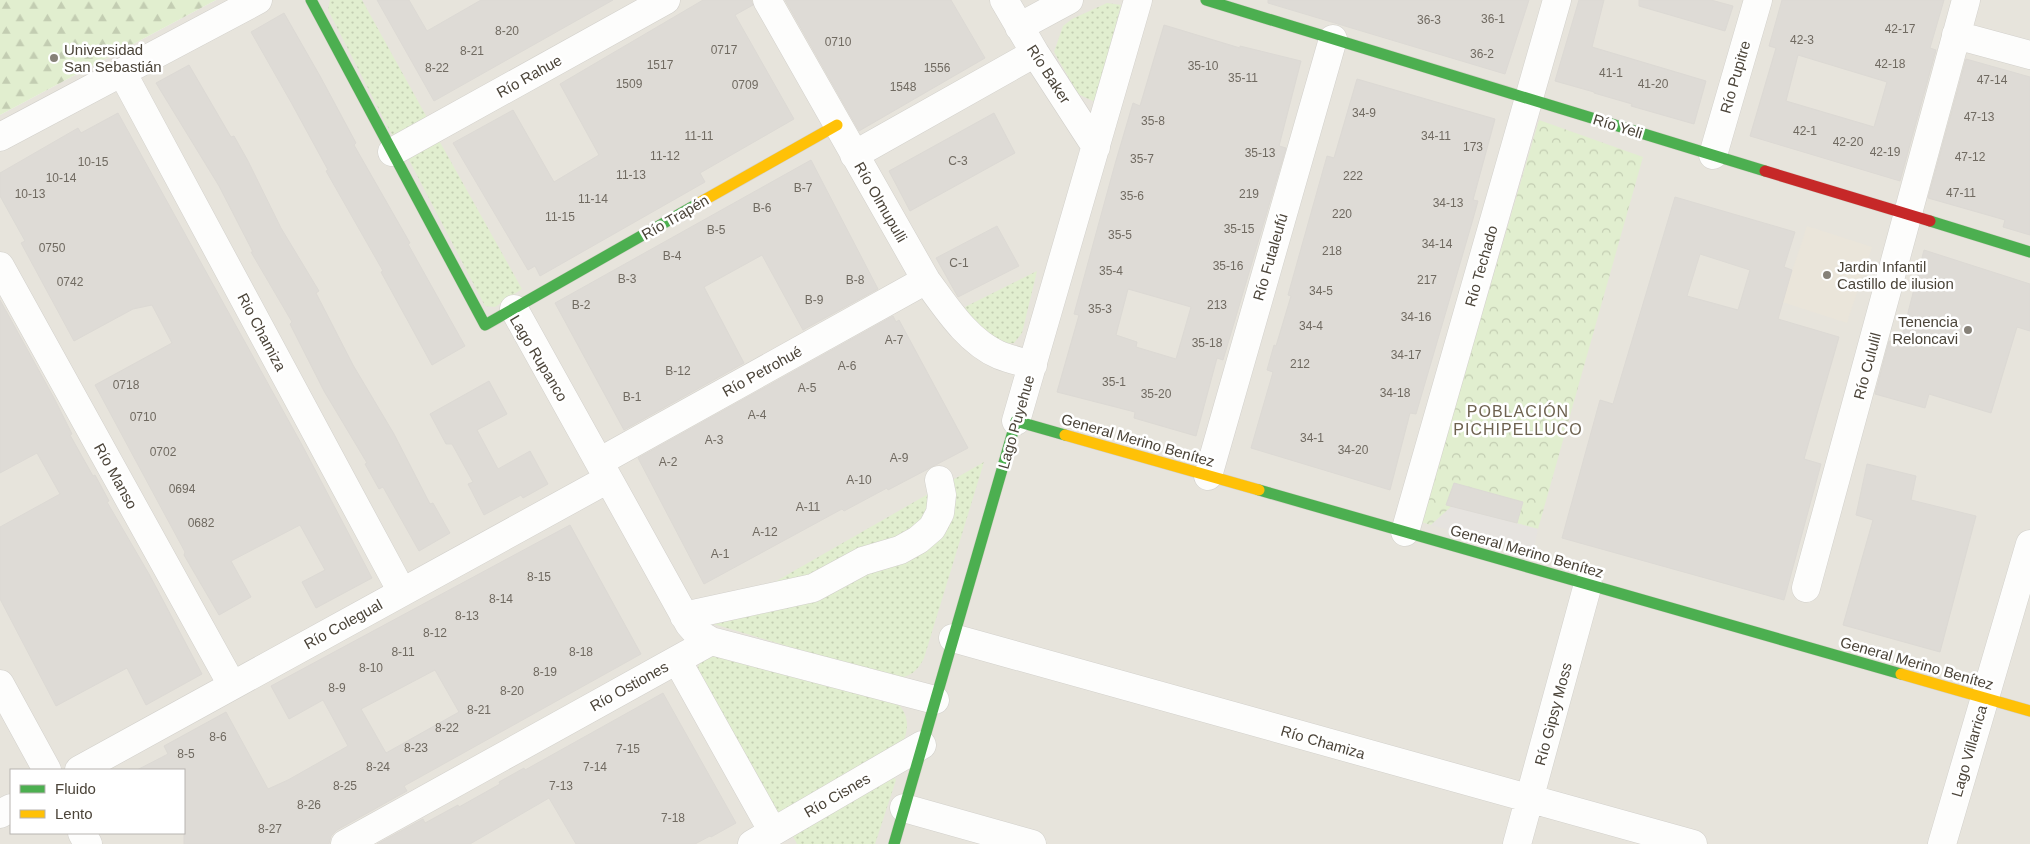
<svg xmlns="http://www.w3.org/2000/svg" width="2030" height="844" viewBox="0 0 2030 844" font-family="Helvetica,sans-serif">
<style>
.residential{fill:#e7e4dc;fill-rule:evenodd}
.education{fill:#eae5da}
.grass{fill:url(#grass-dots)}
.forest{fill:url(#forest-firs)}
.park{fill:url(#park-crowns)}
.parking{fill:#e6e3df}
.building{fill:#dedbd6;stroke:#dcd9d4;fill-rule:evenodd}
.lines{fill:none;stroke-linecap:round;stroke-linejoin:round}
.street-casing{stroke:#d2d0cb;stroke-width:29}
.fast-casing{stroke:#d3cfc5;stroke-width:12}
.slow-casing{stroke:#d3cfc5;stroke-width:12}
.jam-casing{stroke:#d3cfc5;stroke-width:12}
.street{stroke:#fdfdfc;stroke-width:28}
.fast{stroke:#4caf50;stroke-width:11}
.slow{stroke:#ffc107;stroke-width:11}
.jam{stroke:#c62828;stroke-width:11}
.poi-dot{fill:#868178;stroke:#fff;stroke-width:2}
.labels{text-anchor:middle;dominant-baseline:central;stroke-width:5;stroke-linejoin:round;paint-order:stroke}
.number-label{font-size:12px;fill:#706a61}
.poi-label{font-size:15px;fill:#4b4439;stroke:#fff;text-anchor:start}
.street-label{font-size:15px;fill:#4b4439;stroke:#fff}
.neighbourhood-label{font-size:16px;letter-spacing:1px;fill:#6e6250;stroke:#fff}
</style>
<defs>
<pattern id="grass-dots" width="8" height="8" patternUnits="userSpaceOnUse" patternTransform="scale(1.25)"><rect width="8" height="8" fill="#e1eecf"/><path d="M2 2h.1M6 6h.1" fill="none" stroke="#c3cdb2" stroke-width="1.8" stroke-linecap="round"/></pattern>
<pattern id="forest-firs" width="22" height="20" patternUnits="userSpaceOnUse" patternTransform="scale(1.25)"><rect width="22" height="20" fill="#e1eecf"/><path d="M5 1l3.5 6h-7zM16 11l3.5 6h-7z" fill="#c3cdb2"/></pattern>
<pattern id="park-crowns" width="20" height="18" patternUnits="userSpaceOnUse" patternTransform="scale(1.25)"><rect width="20" height="18" fill="#e1eecf"/><path d="M2 6a3 3 0 1 1 6 0M12 15a3 3 0 1 1 6 0" fill="none" stroke="#c3cdb2"/></pattern>
</defs>
<rect width="100%" height="100%" fill="#f4f2ee"/>
<path class="residential" d="M216,0H2030V844H0V115ZM11,770H184V833H11Z"/>
<path class="education" d="M1807,226L1872,247L1847,323L1782,302Z"/>
<path class="grass" d="M330,0H362L430,123L394,139L328,10Z
M1107,3L1121,5L1095,102L1078,94L1054,52L1063,26L1072,19Z
M436,135L522,289L495,307L485,306L407,156Z
M1037,271L1022,333L1014,343L1003,344L976,326L965,307Z
M984,462L924,658C918,671 909,678 895,678L710,623V619Z
M716,652L895,701C909,713 910,728 902,744L783,815L773,812L696,673C699,661 705,657 716,652Z
M892,775L896,780L875,844H797L789,829Z"/>
<path class="forest" d="M0,0H216L0,115Z"/>
<path class="park" d="M1539,120L1643,157L1538,529L1452,506L1431,525L1421,522Z"/>
<path class="parking" d="M1452,506L1538,529L1533,552L1431,525Z"/>
<path class="building" d="M377,0H409L427,31L481,0H613L434,101Z
M703,0H751L753,5L735,15L794,119L700,173L705,182L540,276L535,266L528,270L453,143L513,110L554,182L599,155L560,84Z
M785,0H951L985,58L859,131Z
M1268,0H1529L1505,74L1268,3Z
M1579,0H1604L1592,47L1706,81L1694,124L1631,106L1632,104L1594,93V92L1555,81Z
M1639,0H1711L1733,6L1725,31L1639,6Z
M1782,0H1944L1930,48L1936,50L1900,181L1750,136L1776,48L1769,46ZM1798,55L1887,82L1874,127L1786,101Z
M284,13L320,76L356,143L354,145L410,243L408,244L465,346L432,365L381,272L383,271L326,171L328,170L292,104L251,32Z
M1164,25L1240,48V46L1301,61L1279,146L1286,148L1223,360L1217,358L1196,436L1134,418L1135,412L1057,392L1079,315L1074,314L1115,164L1133,103L1140,106ZM1128,289L1191,307L1176,359L1136,347L1137,342L1116,335Z
M1966,59L2030,77V235L2003,227L2005,220L1928,198Z
M189,65L231,137L234,136L248,161L281,228L319,291L316,293L353,365L394,434L430,504L433,503L450,533L419,551L383,487L379,489L365,464L367,463L324,391L290,324L292,322L251,252H253L219,186L156,83Z
M1357,79L1495,119L1473,200L1478,201L1471,226L1416,414L1410,413L1390,490L1251,448L1273,372L1267,370L1274,345L1276,346L1291,296L1288,295L1327,156L1334,158Z
M118,113L302,445L372,578L316,608L302,582L325,570L300,525L231,561L251,597L219,615L184,555L185,552L95,385L172,343L152,305L133,309L74,341L21,243L25,241L0,196V173L78,128L81,133Z
M994,113L1015,153L910,211L889,171Z
M811,160L878,289L803,330L762,255L704,287L744,363L624,430L555,303Z
M1675,197L1795,232L1784,267L1792,270L1778,319L1839,337L1804,459L1821,464L1784,600L1562,538L1600,400L1613,404ZM1700,254L1750,270L1738,310L1687,296Z
M997,226L1019,266L958,297L936,258Z
M1924,250L2030,284V331L2017,327L1991,413L1929,394L1925,408L1875,394L1889,341L1900,344Z
M0,300L54,398L72,434L70,435L93,476L95,475L109,501L107,502L149,574L202,674L146,705L127,668L56,706L0,599V527L60,494L37,453L0,473Z
M893,316L896,322L899,320L968,448L888,490L887,488L844,511L842,509L704,584L638,458Z
M489,381L507,414L477,430L498,469L530,451L548,484L523,498L521,495L484,515L468,484L473,482L452,444H446L430,414Z
M1867,464L1916,476L1911,500L1976,516L1940,652L1843,625L1873,520L1856,515Z
M1454,483L1523,502L1517,523L1446,505Z
M570,525L641,654L404,786L407,791L337,830L331,836L329,844H184V770H137L168,754L164,746L226,712L268,789L288,780L348,746L323,700L289,719L271,686ZM435,670L459,712L386,753L361,709Z
M663,693L736,823L711,837L710,836L695,844H576L549,798L470,844H377L423,819L425,823L458,805L459,807L500,784L499,782L524,768L525,770Z"/>
<g class="lines">
<defs>
<path id="street" d="M767,0L926,280C946,307 967,341 999,355C1009,359 1022,362 1033,365
M1004,0L1035,53L1096,147
M1019,27L1069,0
M1956,35L2030,55
M122,72L402,592
M0,137L258,0
M392,152L666,0
M854,155L1035,53
M1713,155L1758,0
M0,266L232,685
M514,309L689,624L696,632L711,641L935,700
M1016,421L1138,0
M599,462L926,280
M1208,476L1333,39
M1405,532L1557,0
M1806,588L1966,0
M684,616L813,588L863,561L900,550L918,540L932,528L940,513L942,495L939,480
M953,638L1693,844
M677,660L773,832
M0,684L47,770
M79,770L608,479
M904,808L1032,844
M0,814L11,808
M82,833L88,844
M345,844L711,641
M752,844L922,745
M1517,844L1588,584
M1942,844L2030,544"/>
<path id="fast" d="M311,0L485,325L699,203
M1206,0L1765,171
M1930,221L2030,252
M1259,490L1901,674
M894,844L1016,421L1065,435"/>
<path id="slow" d="M699,203L837,125
M1065,435L1259,490
M1901,674L2030,711"/>
<path id="jam" d="M1765,171L1930,221"/>
</defs>
<use href="#street" class="street-casing"/>
<use href="#fast" class="fast-casing"/>
<use href="#slow" class="slow-casing"/>
<use href="#jam" class="jam-casing"/>
<use href="#street" class="street"/>
<use href="#fast" class="fast"/>
<use href="#slow" class="slow"/>
<use href="#jam" class="jam"/>
</g>
<g class="poi-dot">
<circle cx="54" cy="58" r="5"/>
<circle cx="1827" cy="275" r="5"/>
<circle cx="1968" cy="330" r="5"/>
</g>
<g class="labels">
<g class="number-label">
<text x="1493" y="19">36-1</text>
<text x="1429" y="20">36-3</text>
<text x="1900" y="29">42-17</text>
<text x="507" y="31">8-20</text>
<text x="1802" y="40">42-3</text>
<text x="838" y="42">0710</text>
<text x="724" y="50">0717</text>
<text x="472" y="51">8-21</text>
<text x="1482" y="54">36-2</text>
<text x="1890" y="64">42-18</text>
<text x="660" y="65">1517</text>
<text x="1203" y="66">35-10</text>
<text x="437" y="68">8-22</text>
<text x="937" y="68">1556</text>
<text x="1611" y="73">41-1</text>
<text x="1243" y="78">35-11</text>
<text x="1992" y="80">47-14</text>
<text x="629" y="84">1509</text>
<text x="1653" y="84">41-20</text>
<text x="745" y="85">0709</text>
<text x="903" y="87">1548</text>
<text x="1364" y="113">34-9</text>
<text x="1979" y="117">47-13</text>
<text x="1153" y="121">35-8</text>
<text x="1805" y="131">42-1</text>
<text x="699" y="136">11-11</text>
<text x="1436" y="136">34-11</text>
<text x="1848" y="142">42-20</text>
<text x="1473" y="147">173</text>
<text x="1885" y="152">42-19</text>
<text x="1260" y="153">35-13</text>
<text x="665" y="156">11-12</text>
<text x="1970" y="157">47-12</text>
<text x="1142" y="159">35-7</text>
<text x="958" y="161">C-3</text>
<text x="93" y="162">10-15</text>
<text x="631" y="175">11-13</text>
<text x="1353" y="176">222</text>
<text x="61" y="178">10-14</text>
<text x="803" y="188">B-7</text>
<text x="1961" y="193">47-11</text>
<text x="30" y="194">10-13</text>
<text x="1249" y="194">219</text>
<text x="1132" y="196">35-6</text>
<text x="593" y="199">11-14</text>
<text x="1448" y="203">34-13</text>
<text x="762" y="208">B-6</text>
<text x="1342" y="214">220</text>
<text x="560" y="217">11-15</text>
<text x="1239" y="229">35-15</text>
<text x="716" y="230">B-5</text>
<text x="1120" y="235">35-5</text>
<text x="1437" y="244">34-14</text>
<text x="52" y="248">0750</text>
<text x="1332" y="251">218</text>
<text x="672" y="256">B-4</text>
<text x="959" y="263">C-1</text>
<text x="1228" y="266">35-16</text>
<text x="1111" y="271">35-4</text>
<text x="627" y="279">B-3</text>
<text x="855" y="280">B-8</text>
<text x="1427" y="280">217</text>
<text x="70" y="282">0742</text>
<text x="1321" y="291">34-5</text>
<text x="814" y="300">B-9</text>
<text x="581" y="305">B-2</text>
<text x="1217" y="305">213</text>
<text x="1100" y="309">35-3</text>
<text x="1416" y="317">34-16</text>
<text x="1311" y="326">34-4</text>
<text x="894" y="340">A-7</text>
<text x="1207" y="343">35-18</text>
<text x="1406" y="355">34-17</text>
<text x="1300" y="364">212</text>
<text x="847" y="366">A-6</text>
<text x="678" y="371">B-12</text>
<text x="1114" y="382">35-1</text>
<text x="126" y="385">0718</text>
<text x="807" y="388">A-5</text>
<text x="1395" y="393">34-18</text>
<text x="1156" y="394">35-20</text>
<text x="632" y="397">B-1</text>
<text x="757" y="415">A-4</text>
<text x="143" y="417">0710</text>
<text x="1312" y="438">34-1</text>
<text x="714" y="440">A-3</text>
<text x="1353" y="450">34-20</text>
<text x="163" y="452">0702</text>
<text x="899" y="458">A-9</text>
<text x="668" y="462">A-2</text>
<text x="859" y="480">A-10</text>
<text x="182" y="489">0694</text>
<text x="808" y="507">A-11</text>
<text x="201" y="523">0682</text>
<text x="765" y="532">A-12</text>
<text x="720" y="554">A-1</text>
<text x="539" y="577">8-15</text>
<text x="501" y="599">8-14</text>
<text x="467" y="616">8-13</text>
<text x="435" y="633">8-12</text>
<text x="403" y="652">8-11</text>
<text x="581" y="652">8-18</text>
<text x="371" y="668">8-10</text>
<text x="545" y="672">8-19</text>
<text x="337" y="688">8-9</text>
<text x="512" y="691">8-20</text>
<text x="479" y="710">8-21</text>
<text x="447" y="728">8-22</text>
<text x="218" y="737">8-6</text>
<text x="416" y="748">8-23</text>
<text x="628" y="749">7-15</text>
<text x="186" y="754">8-5</text>
<text x="378" y="767">8-24</text>
<text x="595" y="767">7-14</text>
<text x="345" y="786">8-25</text>
<text x="561" y="786">7-13</text>
<text x="309" y="805">8-26</text>
<text x="673" y="818">7-18</text>
<text x="270" y="829">8-27</text>
</g>
<g class="poi-label">
<text x="64" y="49">Universidad<tspan x="64" dy="17">San Sebastián</tspan></text>
<text x="1837" y="266">Jardin Infantil<tspan x="1837" dy="17">Castillo de ilusion</tspan></text>
<text x="1958" y="321" text-anchor="end">Tenencia<tspan x="1958" dy="17">Reloncavi</tspan></text>
</g>
<g class="street-label">
<text transform="translate(1049 74) rotate(57)">Río Baker</text>
<text transform="translate(529 76) rotate(-29)">Río Rahue</text>
<text transform="translate(1735 77) rotate(-74)">Río Pupitre</text>
<text transform="translate(1618 126) rotate(17)">Río Yeli</text>
<text transform="translate(881 202) rotate(60)">Río Olmupulli</text>
<text transform="translate(675 217) rotate(-30)">Río Trapén</text>
<text transform="translate(1270 257) rotate(-74)">Río Futaleufú</text>
<text transform="translate(1481 266) rotate(-74)">Río Techado</text>
<text transform="translate(262 332) rotate(62)">Rio Chamiza</text>
<text transform="translate(539 358) rotate(59)">Lago Rupanco</text>
<text transform="translate(1867 366) rotate(-75)">Río Cululil</text>
<text transform="translate(762 371) rotate(-29)">Río Petrohué</text>
<text transform="translate(1016 422) rotate(-74)">Lago Puyehue</text>
<text transform="translate(1138 440) rotate(16)">General Merino Benítez</text>
<text transform="translate(116 476) rotate(61)">Río Manso</text>
<text transform="translate(1527 551) rotate(16)">General Merino Benítez</text>
<text transform="translate(343 624) rotate(-29)">Río Colegual</text>
<text transform="translate(1917 663) rotate(16)">General Merino Benítez</text>
<text transform="translate(629 686) rotate(-29)">Río Ostiones</text>
<text transform="translate(1553 714) rotate(-75)">Río Gipsy Moss</text>
<text transform="translate(1323 742) rotate(16)">Río Chamiza</text>
<text transform="translate(1969 751) rotate(-74)">Lago Villarrica</text>
<text transform="translate(837 795) rotate(-30)">Río Cisnes</text>
</g>
<g class="neighbourhood-label">
<text x="1518" y="411">POBLACIÓN<tspan x="1518" dy="18">PICHIPELLUCO</tspan></text>
</g>
</g>
<rect x="10" y="769" width="175" height="65" fill="#ffffff" stroke="#b7b4b0"/>
<rect x="20" y="785" width="25" height="8" fill="#4caf50" stroke="#b7b4b0"/>
<text x="55" y="794" font-size="15" fill="#4b4439">Fluido</text>
<rect x="20" y="810" width="25" height="8" fill="#ffc107" stroke="#b7b4b0"/>
<text x="55" y="819" font-size="15" fill="#4b4439">Lento</text>
</svg>
